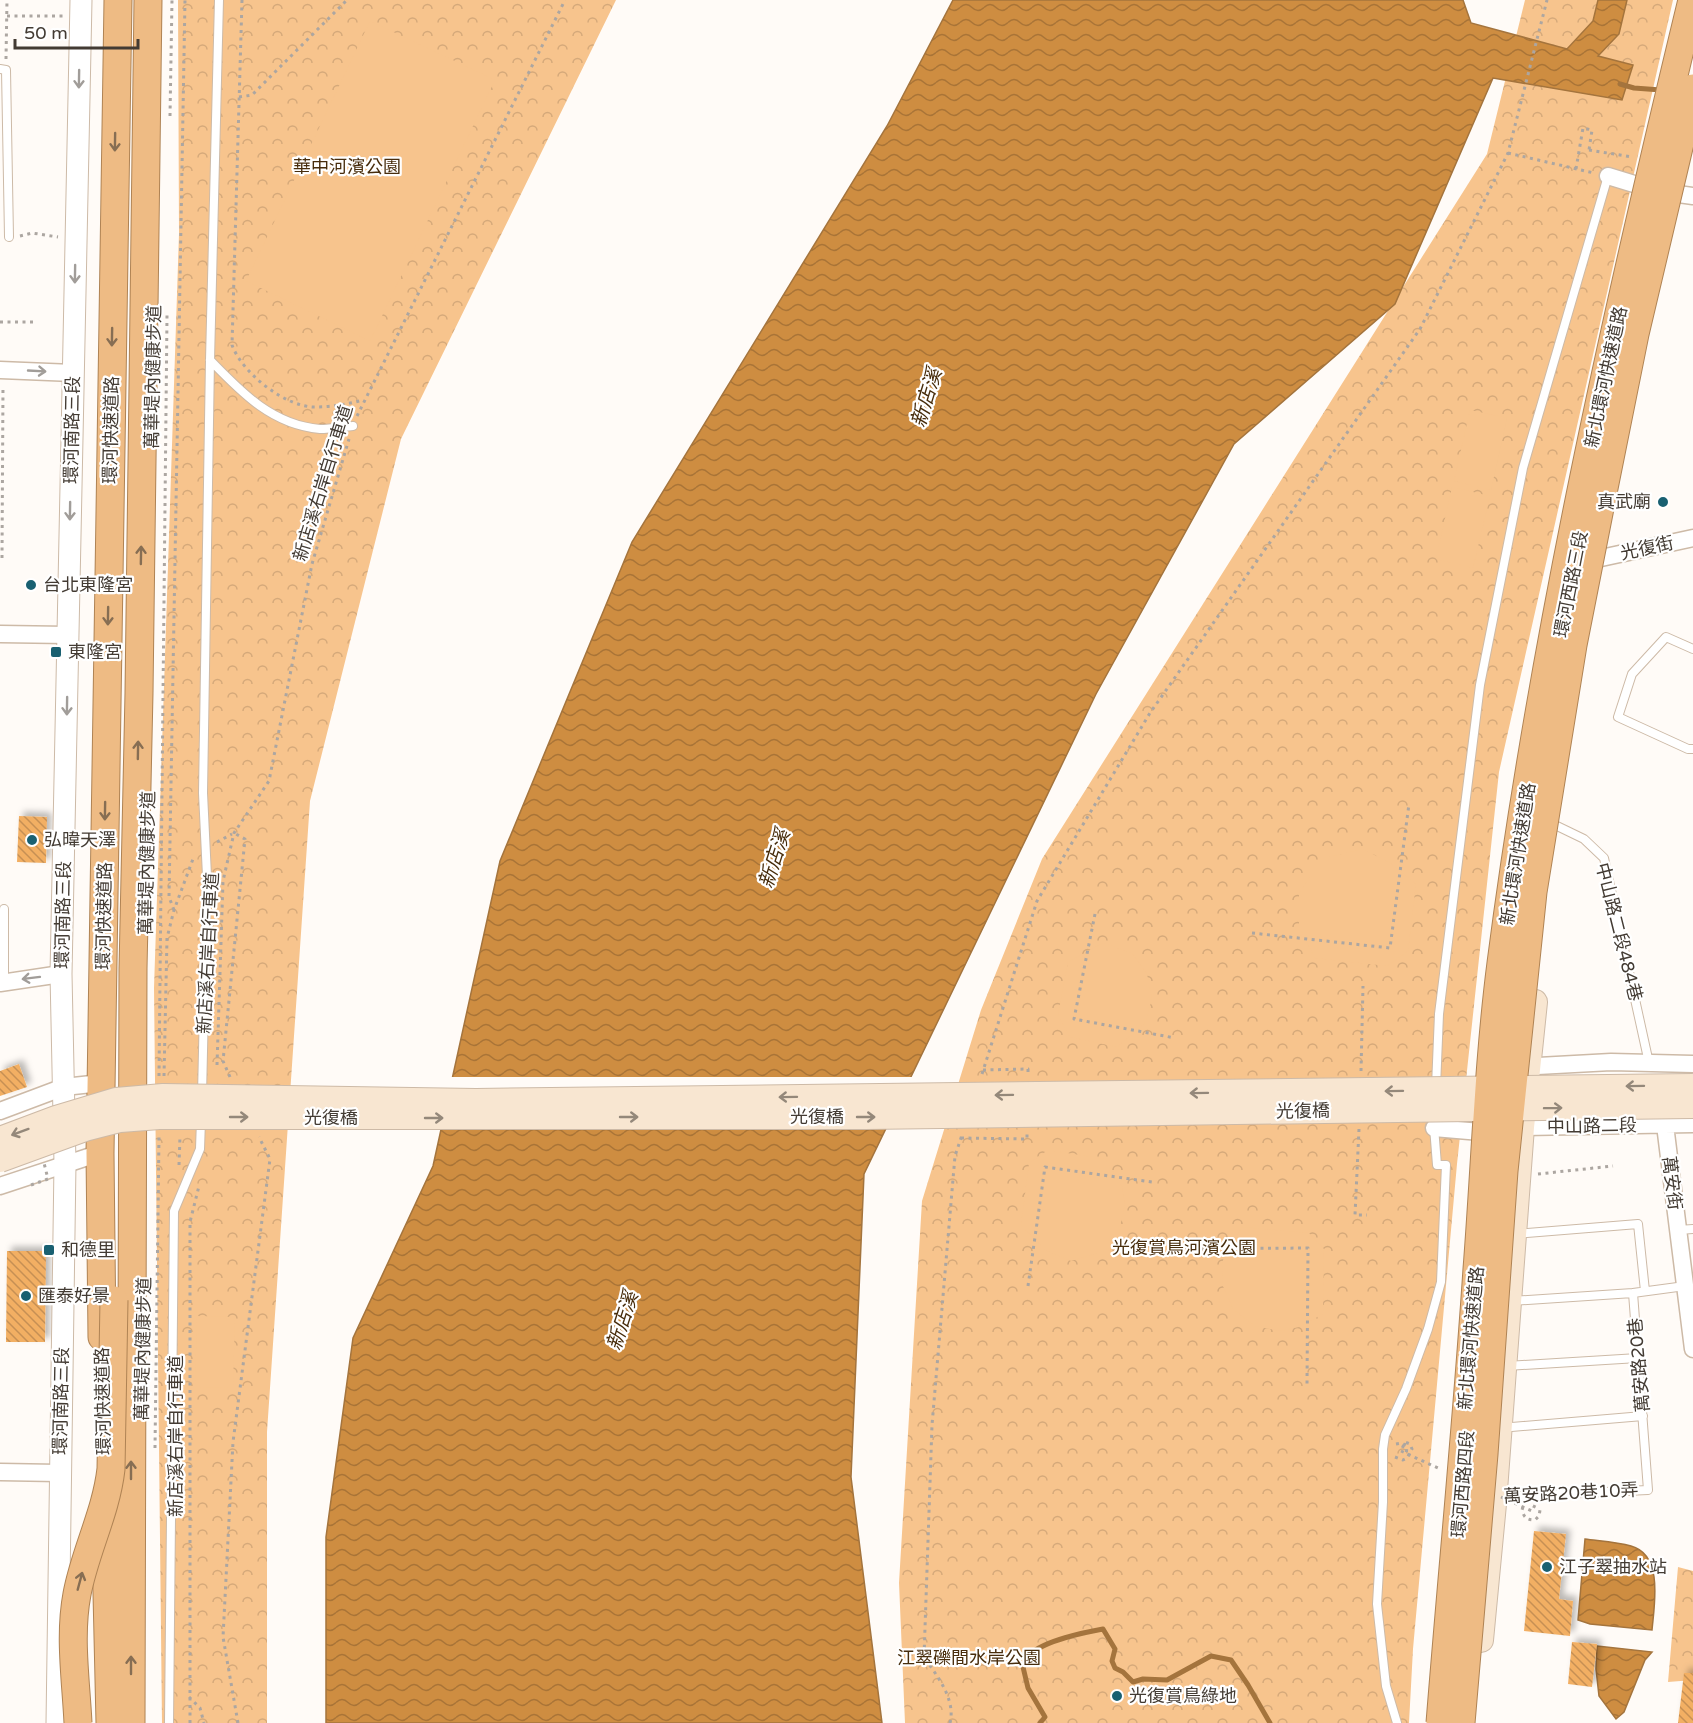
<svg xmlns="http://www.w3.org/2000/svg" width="1693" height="1723" viewBox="0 0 1693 1723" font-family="'Varela Round','Noto Sans TC',sans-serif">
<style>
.forest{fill:url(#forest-crowns)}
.pitch{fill:#f7c48d}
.water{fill:url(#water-waves);stroke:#a4743d;stroke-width:1.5}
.pier{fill:#fffbf7}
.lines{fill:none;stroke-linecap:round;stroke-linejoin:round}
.stream{stroke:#a4743d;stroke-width:5}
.building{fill:url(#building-back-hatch);filter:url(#shadow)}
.service-casing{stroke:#cdbaa7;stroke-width:10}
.minor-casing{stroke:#cdbaa7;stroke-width:19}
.tertiary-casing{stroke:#cdbaa7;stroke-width:23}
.secondary-casing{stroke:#cdbaa7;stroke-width:26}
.trunk-casing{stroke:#af8354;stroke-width:29}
.path{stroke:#aca6a1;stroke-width:3;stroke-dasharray:3 4.5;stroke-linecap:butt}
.service{stroke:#fff;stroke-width:8}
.minor{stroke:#fff;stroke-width:16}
.tertiary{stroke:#fff;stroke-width:21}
.secondary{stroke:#f8e6d1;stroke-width:24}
.trunk{stroke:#eebb84;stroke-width:27}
.secondary-bridge-casing{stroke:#cdbaa7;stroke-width:26;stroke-linecap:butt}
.trunk-bridge-casing{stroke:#af8354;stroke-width:29;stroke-linecap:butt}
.path-bridge{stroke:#aca6a1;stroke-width:3;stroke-dasharray:3 4.5;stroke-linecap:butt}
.secondary-bridge{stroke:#f8e6d1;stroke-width:24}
.trunk-bridge{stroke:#eebb84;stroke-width:27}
.oneway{stroke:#a19d99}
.oneway2{stroke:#876e53}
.oneway3{stroke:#94887a}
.poi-dot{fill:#196071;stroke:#fff;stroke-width:2}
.labels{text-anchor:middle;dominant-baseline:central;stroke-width:4.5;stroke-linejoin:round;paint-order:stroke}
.park-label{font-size:18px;fill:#482d0c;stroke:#fff}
.street-label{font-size:18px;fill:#433b33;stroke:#fff}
.poi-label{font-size:18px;fill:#433b33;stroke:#fff;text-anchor:start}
.water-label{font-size:20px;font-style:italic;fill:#472c0b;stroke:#fff}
</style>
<defs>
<pattern id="forest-crowns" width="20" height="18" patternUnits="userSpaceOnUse" patternTransform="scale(1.5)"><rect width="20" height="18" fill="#f7c48d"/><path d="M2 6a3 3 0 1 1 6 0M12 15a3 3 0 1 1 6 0" fill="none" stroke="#d5a97a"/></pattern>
<pattern id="water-waves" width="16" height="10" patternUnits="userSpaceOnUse" patternTransform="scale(1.5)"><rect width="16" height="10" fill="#ce8d41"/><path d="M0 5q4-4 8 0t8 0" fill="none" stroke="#a97437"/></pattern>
<pattern id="building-back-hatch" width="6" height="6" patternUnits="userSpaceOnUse" patternTransform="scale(1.5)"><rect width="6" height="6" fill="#f2af64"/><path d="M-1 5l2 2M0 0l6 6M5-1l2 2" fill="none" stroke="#c69053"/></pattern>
<filter id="shadow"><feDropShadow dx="4.5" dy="-4.5" stdDeviation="3" flood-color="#0004"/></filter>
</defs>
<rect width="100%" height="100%" fill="#fffbf7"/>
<path class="forest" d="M178,0H616L401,439L310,801L267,1432V1723H162L154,988L179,234Z
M1525,0H1673L1499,772L1457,1164L1413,1649L1409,1723H905L899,1583L922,1201L981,1010L1042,859L1487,154Z
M1678,1567L1693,1571V1680L1668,1682Z"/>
<path class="pitch" d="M370,21L495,80L370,341L246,281Z
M1470,410L1507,418L1491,490L1454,481Z
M1452,487L1490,496L1473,568L1436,559Z
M1363,849L1390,863L1416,884L1408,951L1387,966L1315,958L1299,927V894L1310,876L1329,857Z
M1103,943L1132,953L1147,974L1152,998L1146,1022L1117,1047L1070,1037L1058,1015L1068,962Z
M1048,1150L1105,1159L1122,1186L1125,1204L1119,1232L1098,1253L1071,1261L1045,1250L1021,1225L1029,1163Z
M1242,1227L1309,1233L1324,1249L1323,1314L1299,1327L1280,1331L1255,1326L1233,1309L1222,1284L1223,1260Z
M197,1316L235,1317L233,1388L195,1387Z"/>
<path class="water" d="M953,0H1463L1471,23L1567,49L1593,21L1598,0H1627L1619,34L1598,56L1633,65L1622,100L1493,78L1395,304L1234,444L1096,694L864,1174L851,1477L882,1723H326V1537L353,1338L433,1166L500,861L632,542L887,126Z
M1585,1539C1600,1541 1617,1542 1631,1546C1664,1555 1654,1606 1652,1630L1590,1624L1578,1620Z
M1597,1646L1652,1652L1645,1660L1624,1712L1616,1719L1599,1696L1596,1669Z"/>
<path class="pier" d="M449,1077H914L892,1123L438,1127Z"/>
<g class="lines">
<path class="stream" d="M1620,84L1634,88L1661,90
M1040,1723L1045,1717L1028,1688L1023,1667C1026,1663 1028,1657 1031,1654C1043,1641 1086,1632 1103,1629L1115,1649L1112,1661L1115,1668L1123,1672L1133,1682L1143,1679L1167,1680L1211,1656L1231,1660L1248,1685L1270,1723"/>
</g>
<path class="building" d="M19,816L47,817L46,863L17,862Z
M19,1064L27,1087L0,1096V1071Z
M7,1251H46L45,1342H6Z
M1534,1531L1566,1534L1559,1599L1573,1601L1570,1636L1524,1631Z
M1572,1642L1597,1644L1592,1687L1568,1684Z
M1684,1673H1693V1723H1678Z"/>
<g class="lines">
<defs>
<path id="service" d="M0,69L6,70L9,237
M210,360C241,392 272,425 320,429C330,429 342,427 353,426
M1693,649L1666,637L1632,674L1618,717L1688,749H1693
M1555,825L1584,839L1604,858L1649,1063
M4,981V909
M1436,1087L1439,1014L1480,685L1523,468L1608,176
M202,1095L207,876L203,793L210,360L219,0
M1678,1230L1693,1229
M1515,1234L1638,1224L1645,1291
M1511,1301L1633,1293
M1507,1366L1638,1358
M1500,1428L1643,1416
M1497,1497L1648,1490L1633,1293L1685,1286
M169,1723L174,1211L200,1149L201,1120
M1397,1723L1386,1686L1377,1604L1383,1502V1449L1385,1435L1406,1389L1428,1329L1441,1282L1446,1165H1437L1434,1127"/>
<path id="minor" d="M1608,176L1657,191L1693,196
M0,370L73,373
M1601,558L1693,538
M0,634L68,635
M0,983L61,974
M1520,1067L1611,1062L1693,1064
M0,1111L64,1087L101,1083
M1665,1125L1693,1349
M1434,1128L1492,1133L1522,1127L1693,1124
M0,1186L100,1153
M0,1472L59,1473"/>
<path id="tertiary" d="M57,1723L65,1163L61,974L81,0"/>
<path id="secondary" d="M1481,1640L1494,1504L1522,1127L1535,1002"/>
<path id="trunk" d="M102,1337L100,1153L118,0
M105,1507L110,1723
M131,1723L133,969L139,693L148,0"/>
</defs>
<use href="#service" class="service-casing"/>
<use href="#minor" class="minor-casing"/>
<use href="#tertiary" class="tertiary-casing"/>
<use href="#secondary" class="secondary-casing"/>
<use href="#trunk" class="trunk-casing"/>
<path class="path" d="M242,0L232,345C242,373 286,408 316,407C332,407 348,404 363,400
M7,16H63
M6,59L7,0
M239,97L252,95L347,0
M170,116L172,0
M1508,153L1594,173
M1576,169L1583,128L1592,130L1589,150
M20,236L32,233L58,237
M0,322H34
M357,416L565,0
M2,558L3,386
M217,842L232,834
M174,910L169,897L185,0
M1095,914L1074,1019L1175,1038
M1252,933L1390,948L1409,804
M217,1065L223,881L234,833L269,781L312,564L349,439
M983,1070L1028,1069V1074
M1361,1071L1363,986
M982,1074L1037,901L1150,713L1420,329L1508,153L1547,0
M159,1076L167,315
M164,1076L167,938L174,910L193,859
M230,1077L223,1061L245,839L234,833
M1359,1129L1355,1215H1367
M961,1138L1027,1139V1134
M179,1165L180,1136
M1538,1174L1613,1166
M1178,1249L1308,1248L1307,1386
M1028,1286L1045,1167L1152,1182
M1396,1444L1402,1443L1407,1446L1406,1456
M155,1448L159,1136
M1395,1457L1403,1460L1407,1458L1412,1449L1410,1444L1405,1442L1401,1451
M1523,1507L1522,1510C1524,1518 1527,1520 1535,1520L1539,1516L1540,1510L1538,1507
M189,1697L200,1708L204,1723
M190,1723V1222L199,1186
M238,1723L223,1637L233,1442L270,1159L259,1137
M950,1723C956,1699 937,1676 924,1657L932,1425L955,1156L962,1135"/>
<use href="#service" class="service"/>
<use href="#minor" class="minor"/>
<use href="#tertiary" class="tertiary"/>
<use href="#secondary" class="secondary"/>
<use href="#trunk" class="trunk"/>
<defs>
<path id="secondary-bridge" d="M0,1139L56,1118L116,1100L163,1096L476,1101L1693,1086
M0,1160L85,1129L120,1120L159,1117H866L1693,1106"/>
<path id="trunk-bridge" d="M78,1723C76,1681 69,1636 77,1594C85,1551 106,1513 111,1469L114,1300
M1440,1723C1452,1572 1467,1420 1477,1269C1485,1167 1488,1064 1501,963C1543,638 1615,318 1692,0
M1461,1723L1484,1454L1504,1171L1533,892L1573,645L1600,508L1635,334L1693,88"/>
</defs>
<use href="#secondary-bridge" class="secondary-bridge-casing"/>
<use href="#trunk-bridge" class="trunk-bridge-casing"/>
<path class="path-bridge" d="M1589,150L1632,157
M31,1185L48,1179L44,1163
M1401,1451L1440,1469
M1501,1497L1532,1511L1536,1503"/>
<use href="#secondary-bridge" class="secondary-bridge"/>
<use href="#trunk-bridge" class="trunk-bridge"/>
</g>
<defs><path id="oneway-shaft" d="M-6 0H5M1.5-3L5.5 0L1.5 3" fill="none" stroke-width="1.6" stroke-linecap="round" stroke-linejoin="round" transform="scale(1.5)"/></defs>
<g class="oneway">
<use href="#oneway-shaft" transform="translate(79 79) rotate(91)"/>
<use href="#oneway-shaft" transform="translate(75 274) rotate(91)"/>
<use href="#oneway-shaft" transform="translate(37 371) rotate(3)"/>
<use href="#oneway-shaft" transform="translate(70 511) rotate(91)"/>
<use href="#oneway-shaft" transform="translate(67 706) rotate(91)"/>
<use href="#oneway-shaft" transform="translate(31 978) rotate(173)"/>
</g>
<g class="oneway2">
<use href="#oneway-shaft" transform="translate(115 142) rotate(91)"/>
<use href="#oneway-shaft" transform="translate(112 337) rotate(91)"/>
<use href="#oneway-shaft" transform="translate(141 555) rotate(-89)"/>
<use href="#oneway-shaft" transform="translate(108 616) rotate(91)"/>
<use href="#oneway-shaft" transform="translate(138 750) rotate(-89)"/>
<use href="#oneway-shaft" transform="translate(105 811) rotate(91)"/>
<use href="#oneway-shaft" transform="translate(131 1470) rotate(-90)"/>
<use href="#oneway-shaft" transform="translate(80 1581) rotate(-75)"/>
<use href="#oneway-shaft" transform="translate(131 1665) rotate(-90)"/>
</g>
<g class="oneway3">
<use href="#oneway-shaft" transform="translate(1635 1086) rotate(179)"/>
<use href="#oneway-shaft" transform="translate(1394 1091) rotate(179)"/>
<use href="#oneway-shaft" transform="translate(1199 1093) rotate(179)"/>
<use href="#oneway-shaft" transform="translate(1004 1095) rotate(179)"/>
<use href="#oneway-shaft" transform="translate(788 1097) rotate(179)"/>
<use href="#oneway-shaft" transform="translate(1553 1108) rotate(-1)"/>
<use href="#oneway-shaft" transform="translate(239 1117)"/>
<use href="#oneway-shaft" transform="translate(629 1117)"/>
<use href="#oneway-shaft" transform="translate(866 1117)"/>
<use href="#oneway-shaft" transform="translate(434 1118)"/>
<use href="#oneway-shaft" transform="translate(20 1132) rotate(160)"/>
</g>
<g class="poi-dot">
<circle cx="1663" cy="502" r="6"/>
<circle cx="31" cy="585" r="6"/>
<rect x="50" y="646" width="12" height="12" rx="3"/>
<circle cx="32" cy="840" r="6"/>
<rect x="43" y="1244" width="12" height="12" rx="3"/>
<circle cx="26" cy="1296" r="6"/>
<circle cx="1547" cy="1567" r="6"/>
<circle cx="1117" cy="1696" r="6"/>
</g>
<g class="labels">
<g class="park-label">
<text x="347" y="167">華中河濱公園</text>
<text x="1184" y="1248">光復賞鳥河濱公園</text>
<text x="969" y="1658">江翠礫間水岸公園</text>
</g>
<g class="street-label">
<text transform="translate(153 377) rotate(-89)">萬華堤內健康步道</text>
<text transform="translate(1606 377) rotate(-78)">新北環河快速道路</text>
<text transform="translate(72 430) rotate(-89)">環河南路三段</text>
<text transform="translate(111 430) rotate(-89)">環河快速道路</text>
<text transform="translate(323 483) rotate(-73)">新店溪右岸自行車道</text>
<text transform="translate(1647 548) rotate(-12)">光復街</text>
<text transform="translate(1571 584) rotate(-79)">環河西路三段</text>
<text transform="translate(1518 854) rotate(-81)">新北環河快速道路</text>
<text transform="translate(147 863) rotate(-89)">萬華堤內健康步道</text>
<text transform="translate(63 915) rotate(-89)">環河南路三段</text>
<text transform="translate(104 916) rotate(-89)">環河快速道路</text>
<text transform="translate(1619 932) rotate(76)">中山路二段484巷</text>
<text transform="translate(208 953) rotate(-87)">新店溪右岸自行車道</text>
<text transform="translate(1303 1111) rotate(-1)">光復橋</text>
<text x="817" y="1117">光復橋</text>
<text x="331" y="1118">光復橋</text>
<text transform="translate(1592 1126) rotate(-1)">中山路二段</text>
<text transform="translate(1672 1183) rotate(83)">萬安街</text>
<text transform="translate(1471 1338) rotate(-85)">新北環河快速道路</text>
<text transform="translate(143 1349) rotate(-89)">萬華堤內健康步道</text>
<text transform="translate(1639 1365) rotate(-95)">萬安路20巷</text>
<text transform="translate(61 1401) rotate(-89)">環河南路三段</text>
<text transform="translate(103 1401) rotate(-91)">環河快速道路</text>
<text transform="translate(176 1436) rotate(-90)">新店溪右岸自行車道</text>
<text transform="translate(1463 1484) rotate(-85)">環河西路四段</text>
<text transform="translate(1571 1493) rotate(-3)">萬安路20巷10弄</text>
</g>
<g class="poi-label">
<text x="1651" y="502" text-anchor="end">真武廟</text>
<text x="43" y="585">台北東隆宮</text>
<text x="68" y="652">東隆宮</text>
<text x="44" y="840">弘暐天澤</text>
<text x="61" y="1250">和德里</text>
<text x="38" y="1296">匯泰好景</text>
<text x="1559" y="1567">江子翠抽水站</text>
<text x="1129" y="1696">光復賞鳥綠地</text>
</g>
<g class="water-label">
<text transform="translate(927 398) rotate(-73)">新店溪</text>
<text transform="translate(775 859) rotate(-72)">新店溪</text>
<text transform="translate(623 1321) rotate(-72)">新店溪</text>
</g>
</g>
<path d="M15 39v9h123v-9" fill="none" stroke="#433b33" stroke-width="3"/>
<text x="24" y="39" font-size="18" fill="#433b33" stroke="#ffffff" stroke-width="4.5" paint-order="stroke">50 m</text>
</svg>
